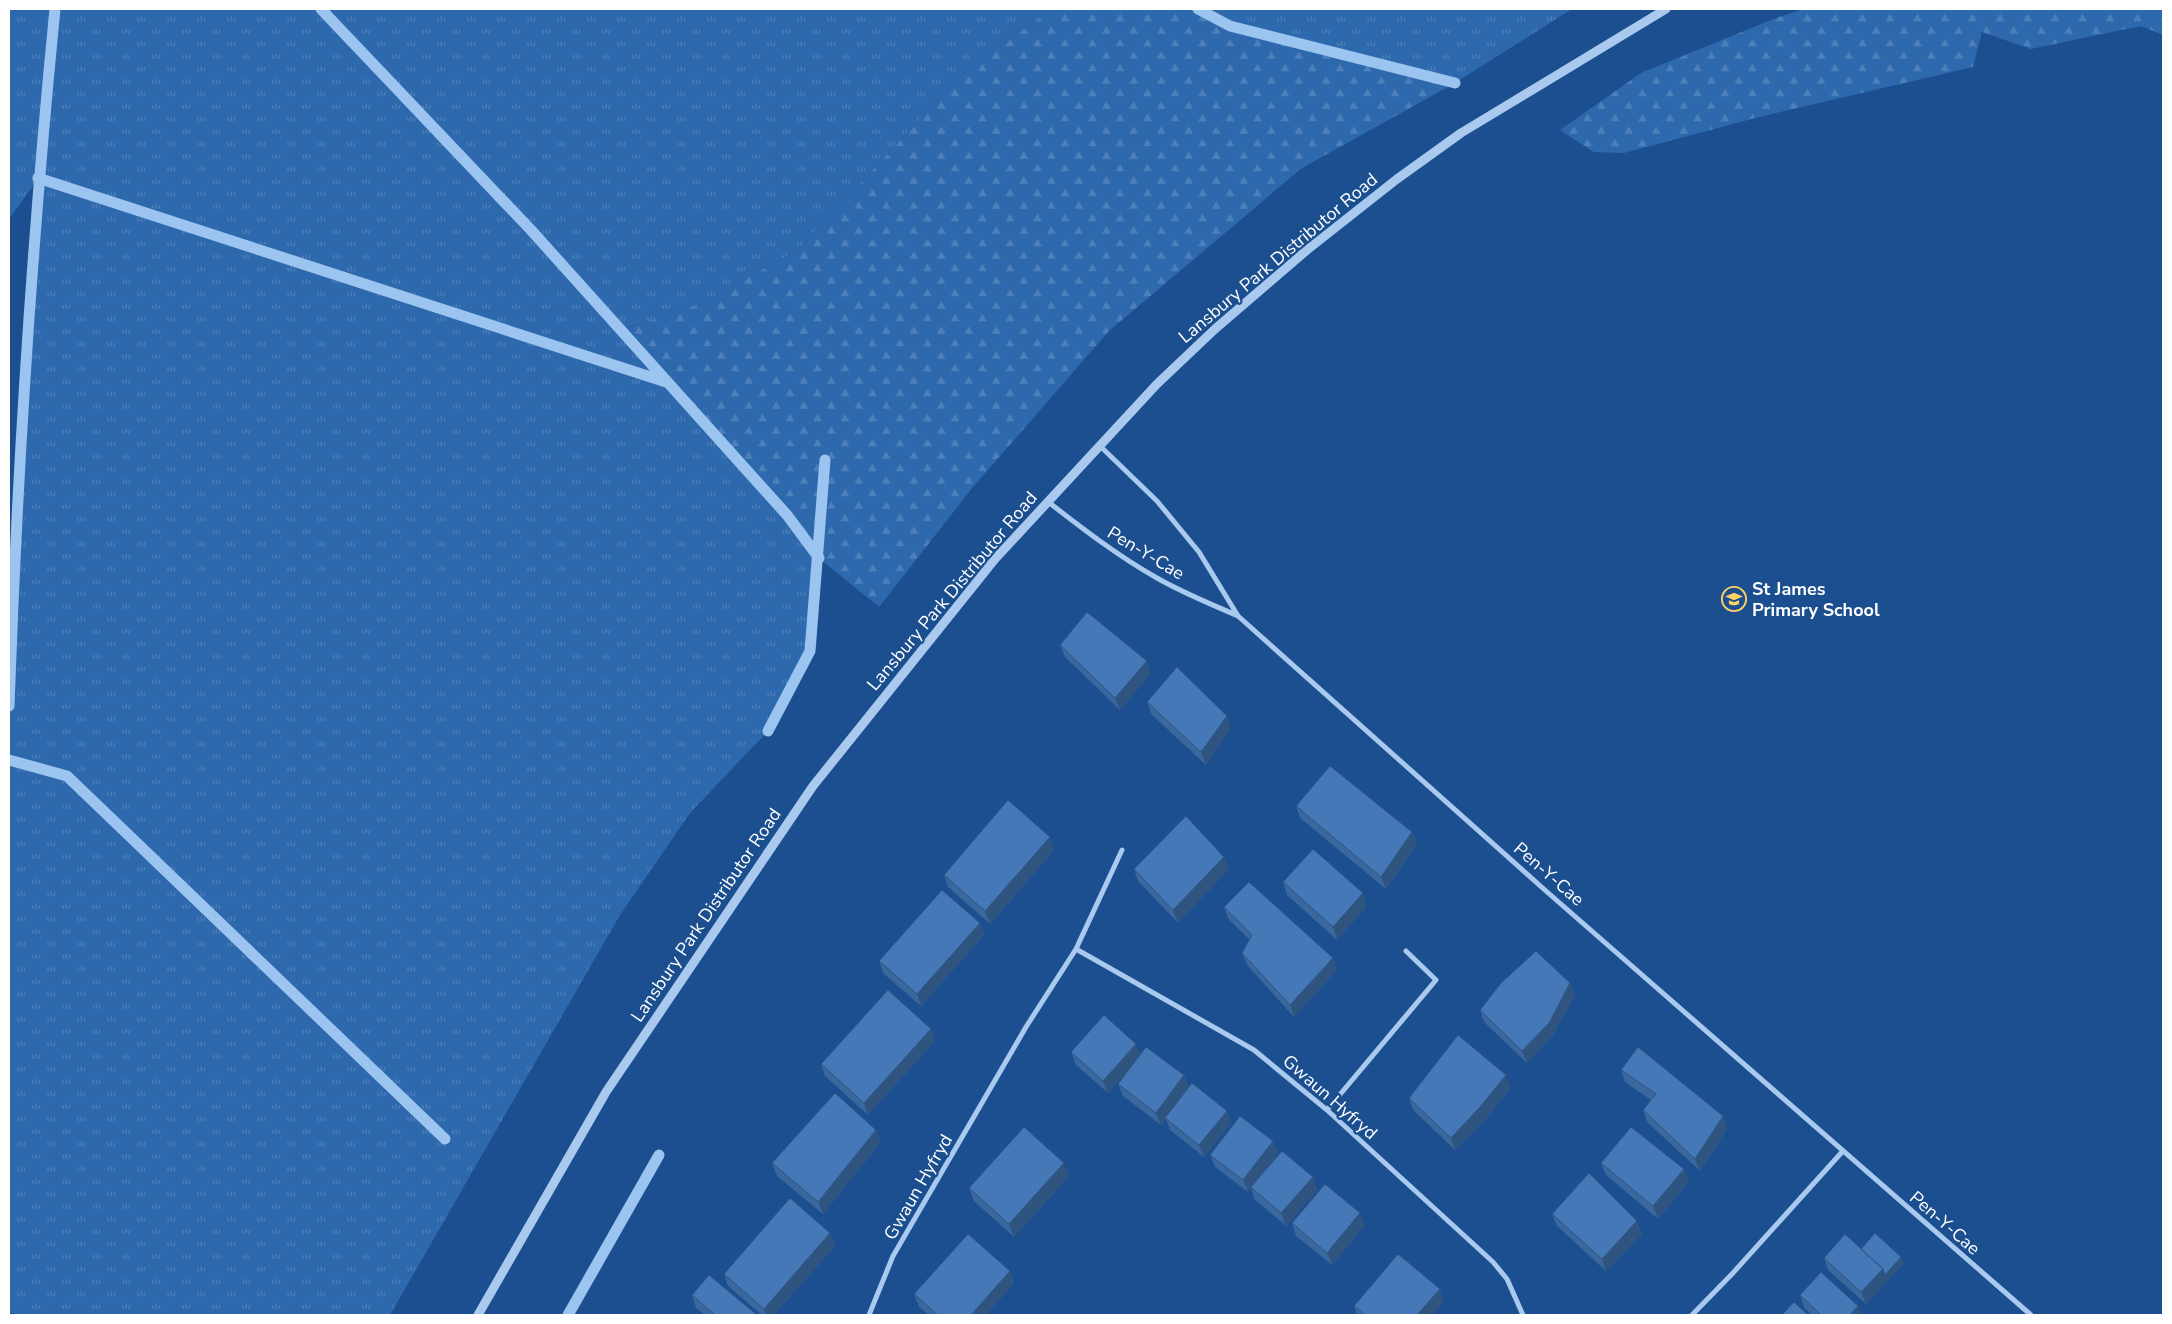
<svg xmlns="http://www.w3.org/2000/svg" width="2172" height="1324" viewBox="0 0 2172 1324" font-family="'Nunito Sans',sans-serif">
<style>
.grass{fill:url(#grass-tufts)}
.forest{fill:url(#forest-firs)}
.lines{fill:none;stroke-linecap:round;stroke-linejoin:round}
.stream{stroke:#9cc4f0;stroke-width:11}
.minor{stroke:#a9c9ee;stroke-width:5}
.tertiary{stroke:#a9c9ee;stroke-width:9}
.wall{fill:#3a679d}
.shaded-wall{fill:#305480}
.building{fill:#4478b7;stroke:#305480}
.labels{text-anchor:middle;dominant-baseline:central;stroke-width:4.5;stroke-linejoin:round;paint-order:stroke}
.street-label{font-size:18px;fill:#fff;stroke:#1b4f8f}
.poi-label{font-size:18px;font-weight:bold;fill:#fff;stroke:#1b4f8f;text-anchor:start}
</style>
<defs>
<pattern id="grass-tufts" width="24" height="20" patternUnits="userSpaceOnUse" patternTransform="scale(1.25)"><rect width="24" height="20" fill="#2e69ad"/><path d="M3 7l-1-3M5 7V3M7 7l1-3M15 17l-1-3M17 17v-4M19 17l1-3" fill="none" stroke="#4d80b9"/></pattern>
<pattern id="forest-firs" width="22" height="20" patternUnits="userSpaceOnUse" patternTransform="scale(1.25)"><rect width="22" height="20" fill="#2e69ad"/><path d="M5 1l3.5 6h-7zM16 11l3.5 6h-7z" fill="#4d80b9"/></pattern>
</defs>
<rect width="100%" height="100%" fill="#1b4f8f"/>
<path class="grass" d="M9,9H1060L1042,16L962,74L798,250L697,305L621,330L787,515L819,558L810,651L768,731L690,813L620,915L390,1315H19L9,1312V706L25,359L38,179L9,219Z
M1198,9H1572L1455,83L1230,26Z"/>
<path class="forest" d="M1060,9H1198L1230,26L1455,83L1302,168L1109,331L973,487L879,607L819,558L787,515L621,330L697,305L798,250L962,74L1042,16Z
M1803,9H2163V35L2141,26L2031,49L1982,32L1973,67L1759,117L1624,153L1594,152L1560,130L1641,73L1771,20Z"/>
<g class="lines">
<path class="stream" d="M321,9L531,230L787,515L819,558
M1198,9L1230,26L1455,83
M38,178L666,382
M9,706C17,473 32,241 55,9
M768,731L810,651L825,460
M9,760L67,776L445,1139
M568,1315L659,1155"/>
<path class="minor" d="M1099,445L1157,501L1199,552L1238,616L1546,891L2031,1315
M1047,501C1083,529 1118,556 1157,578C1183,593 1211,604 1238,616
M1076,949L1254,1050L1327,1110L1493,1262L1507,1279L1523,1315
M1327,1110L1436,980L1406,951
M869,1315L893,1256L1026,1027L1076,949L1122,850
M1692,1315L1732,1274L1842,1152"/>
<path class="tertiary" d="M478,1315L606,1092L813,786L995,559L1157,384L1215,329L1307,250L1397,179L1461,133L1666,9"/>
</g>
<path class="wall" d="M1060,645L1151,673L1120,710L1065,657Z
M1147,702L1231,728L1206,765L1151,714Z
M1296,806L1412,832L1417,844L1386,889L1300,818Z
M1050,837L1054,850L990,924L948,887L944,875Z
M1134,869H1229L1178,923L1138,881Z
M1283,882L1367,906L1337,940L1287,895Z
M1224,907L1337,970L1294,1017L1247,965L1242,953L1250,940L1229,920Z
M980,923L984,935L921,1006L884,974L879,961Z
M1570,983L1575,995L1553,1035L1527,1063L1484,1022L1480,1010Z
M931,1029L935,1041L868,1115L825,1076L821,1064Z
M1136,1044L1140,1055L1184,1075L1189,1088L1227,1111L1231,1123L1204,1157L1170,1130L1166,1119L1161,1125L1123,1096L1118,1084L1132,1066L1108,1093L1076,1065L1071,1052Z
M1621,1070L1723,1116L1727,1129L1700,1171L1647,1122L1643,1110L1651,1100L1625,1082Z
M1511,1087L1485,1120L1455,1150L1413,1110L1409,1098Z
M876,1130L881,1142L823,1214L777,1176L772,1163Z
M1273,1141L1278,1153L1263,1173L1313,1177L1317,1190L1286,1226L1255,1200L1251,1188L1248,1192L1215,1167L1210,1155Z
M1601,1163L1689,1181L1658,1219L1606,1175Z
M1069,1176L1014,1237L974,1201L969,1188Z
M1552,1214L1642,1234L1606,1271L1557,1226Z
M1292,1223L1365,1225L1332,1265L1296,1236Z
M830,1233L835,1246L774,1315H762L728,1286L724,1274Z
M1861,1249L1904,1263L1866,1304L1828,1270L1824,1258Z
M1010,1271L1014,1283L986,1315H929L919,1307L914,1294Z
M692,1295L757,1315H705L696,1308Z
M1800,1295L1862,1315H1812L1804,1308Z
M1444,1302L1432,1315H1357L1354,1306Z"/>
<path class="shaded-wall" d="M1147,661L1151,673L1120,710L1115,698Z
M1227,716L1231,728L1206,765L1201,752Z
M1412,832L1417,844L1386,889L1381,877Z
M1050,837L1054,850L990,924L985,911Z
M1224,857L1229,869L1178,923L1173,910Z
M1363,893L1367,906L1337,940L1333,927Z
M980,923L984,935L921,1006L917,994Z
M1333,958L1337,970L1294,1017L1290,1005Z
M1570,983L1575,995L1553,1035L1527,1063L1522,1051Z
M931,1029L935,1041L868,1115L864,1103Z
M1136,1044L1141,1056L1108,1093L1103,1081Z
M1184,1075L1189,1088L1165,1118L1166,1119L1161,1125L1156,1113Z
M1506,1075L1511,1087L1485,1120L1455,1150L1451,1138Z
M1227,1111L1231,1123L1204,1157L1199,1145Z
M1723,1116L1727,1129L1700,1171L1695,1159Z
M876,1130L881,1142L823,1214L818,1202Z
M1273,1141L1278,1153L1248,1192L1243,1180Z
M1064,1163L1069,1176L1014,1237L1009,1224Z
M1684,1169L1689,1181L1658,1219L1653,1206Z
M1313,1177L1317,1190L1286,1226L1281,1213Z
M1360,1213L1365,1225L1332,1265L1327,1253Z
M1637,1221L1642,1234L1606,1271L1602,1259Z
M830,1233L835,1246L774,1315H766L764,1309Z
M1901,1257L1904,1263L1866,1304L1861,1292L1883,1269Z
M1010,1271L1014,1283L986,1315H971Z
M1440,1289L1444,1302L1432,1315H1417Z
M1858,1306L1862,1315H1850Z"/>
<path class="building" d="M1087,612L1147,661L1115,698L1060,645Z
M1177,667L1227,716L1201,752L1147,702Z
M1330,766L1412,832L1381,877L1296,806Z
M1008,800L1050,837L985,911L944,875Z
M1186,816L1224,857L1173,910L1134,869Z
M1313,849L1363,893L1333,927L1283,882Z
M1249,882L1333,958L1290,1005L1242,953L1252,935L1224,907Z
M942,890L980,923L917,994L879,961Z
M1536,951L1570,983L1549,1023L1522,1051L1480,1010L1501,983Z
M888,990L931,1029L864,1103L821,1064Z
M1104,1015L1136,1044L1103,1081L1071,1052Z
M1458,1035L1506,1075L1480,1107L1451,1138L1409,1098Z
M1146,1047L1184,1075L1156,1113L1118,1084Z
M1638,1047L1723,1116L1695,1159L1643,1110L1656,1094L1621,1070Z
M1192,1083L1227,1111L1199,1145L1165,1118Z
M835,1093L876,1130L818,1202L772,1163Z
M1240,1116L1273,1141L1243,1180L1210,1155Z
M1024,1127L1064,1163L1009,1224L969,1188Z
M1631,1127L1684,1169L1653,1206L1601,1163Z
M1282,1151L1313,1177L1281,1213L1251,1187Z
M1589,1173L1637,1221L1602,1259L1552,1214Z
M1325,1184L1360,1213L1327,1253L1292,1223Z
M790,1198L830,1233L764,1309L724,1274Z
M1875,1233L1901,1257L1885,1275L1883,1269L1861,1249Z
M968,1234L1010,1271L971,1315H938L914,1294Z
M1845,1234L1883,1269L1861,1292L1824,1258Z
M1398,1254L1440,1289L1417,1315H1365L1354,1306Z
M1821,1272L1858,1306L1850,1315H1821L1800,1295Z
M709,1275L757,1315H715L692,1295Z
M1794,1302L1808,1315H1782Z"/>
<defs>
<symbol id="school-ring" viewBox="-11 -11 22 22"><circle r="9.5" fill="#1b4f8f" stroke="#ffd166" stroke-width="1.5"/><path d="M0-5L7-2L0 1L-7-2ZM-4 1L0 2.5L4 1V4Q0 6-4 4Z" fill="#ffd166"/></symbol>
</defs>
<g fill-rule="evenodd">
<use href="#school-ring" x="1720" y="585" width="28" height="28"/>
</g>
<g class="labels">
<g class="street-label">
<text transform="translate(1278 258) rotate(-40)">Lansbury Park Distributor Road</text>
<text transform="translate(1146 553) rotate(31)">Pen-Y-Cae</text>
<text transform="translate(952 591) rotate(-50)">Lansbury Park Distributor Road</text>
<text transform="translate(1549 874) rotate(41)">Pen-Y-Cae</text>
<text transform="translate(706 915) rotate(-56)">Lansbury Park Distributor Road</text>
<text transform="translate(1330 1097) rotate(41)">Gwaun Hyfryd</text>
<text transform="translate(918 1187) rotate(-60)">Gwaun Hyfryd</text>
<text transform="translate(1945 1223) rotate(41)">Pen-Y-Cae</text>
</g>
<g class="poi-label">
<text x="1752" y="589">St James<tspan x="1752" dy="21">Primary School</tspan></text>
</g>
</g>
<rect width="2172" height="1324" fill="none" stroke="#ffffff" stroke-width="20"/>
</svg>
